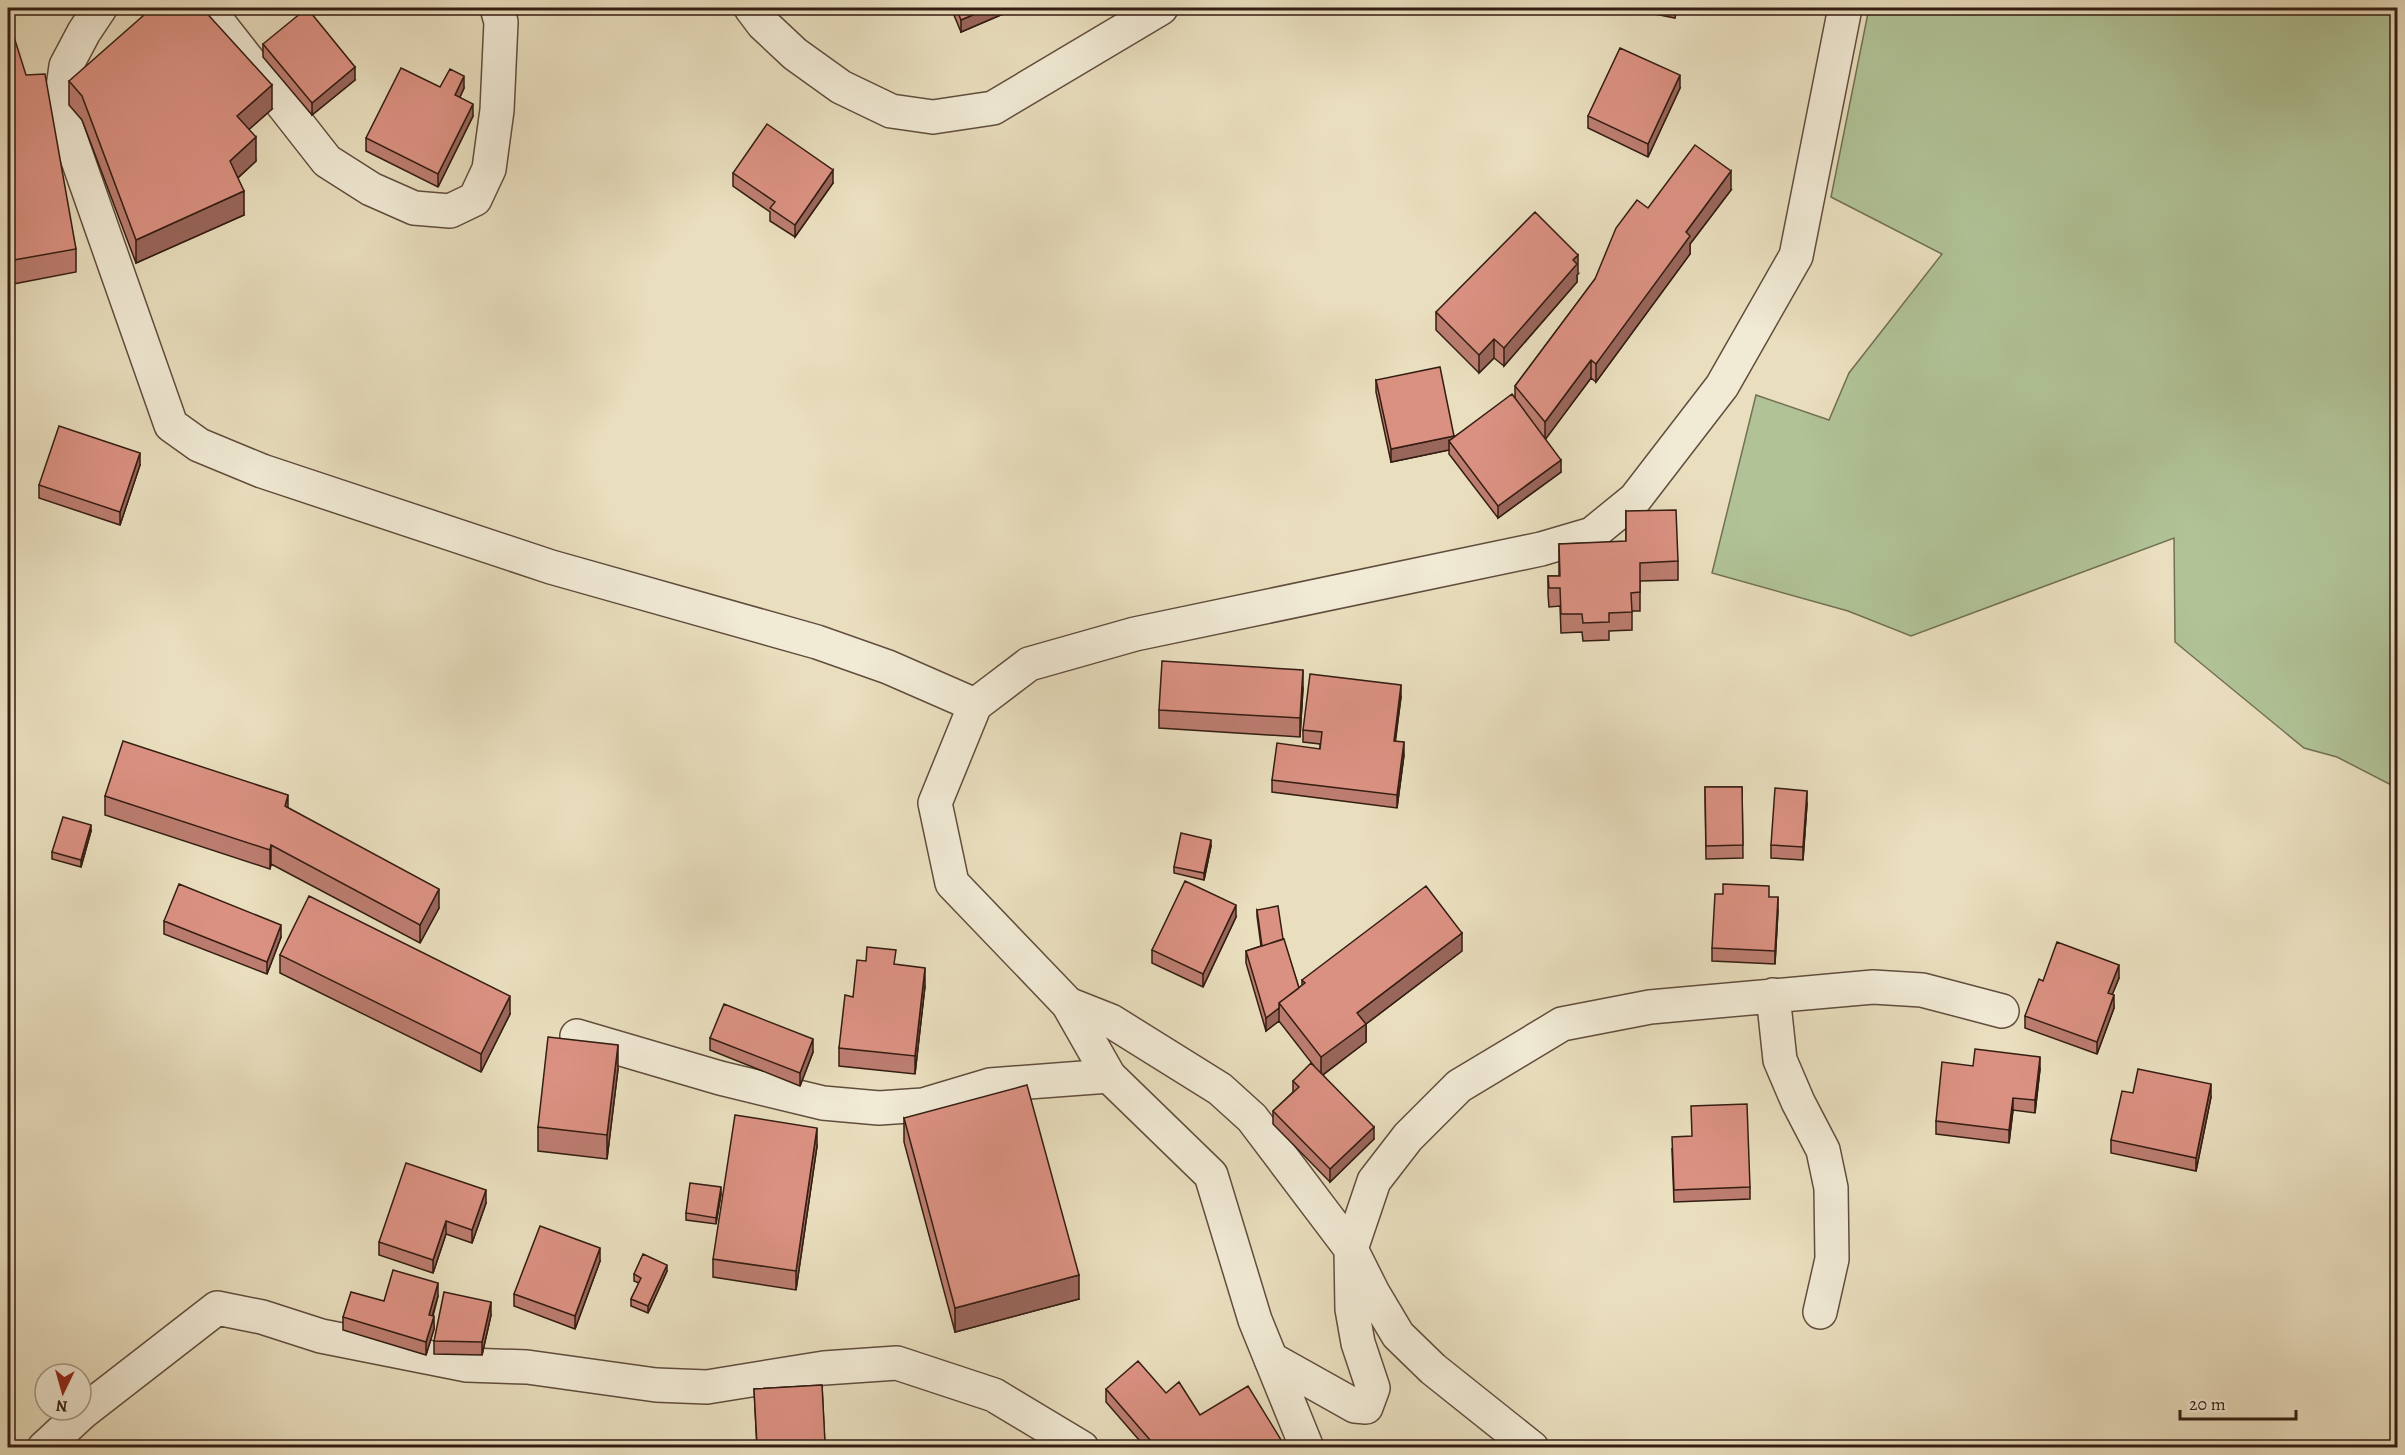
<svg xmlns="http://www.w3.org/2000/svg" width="2405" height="1455" viewBox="0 0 2405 1455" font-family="Alegreya,serif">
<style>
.green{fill:#b0c296;stroke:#727054;stroke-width:1.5}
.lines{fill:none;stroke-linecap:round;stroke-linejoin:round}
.minor-casing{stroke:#614d3d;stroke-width:36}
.tertiary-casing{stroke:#614d3d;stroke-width:36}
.minor{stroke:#f1ead5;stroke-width:33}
.tertiary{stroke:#f1ead5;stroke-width:33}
.wall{fill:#bc7d70;stroke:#341d12;stroke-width:1.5}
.shaded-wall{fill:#99665b;stroke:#341d12;stroke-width:1.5}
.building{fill:#db9182;stroke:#341d12;stroke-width:1.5}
</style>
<rect width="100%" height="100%" fill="#e9debe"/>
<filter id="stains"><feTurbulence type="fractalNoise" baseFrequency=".00333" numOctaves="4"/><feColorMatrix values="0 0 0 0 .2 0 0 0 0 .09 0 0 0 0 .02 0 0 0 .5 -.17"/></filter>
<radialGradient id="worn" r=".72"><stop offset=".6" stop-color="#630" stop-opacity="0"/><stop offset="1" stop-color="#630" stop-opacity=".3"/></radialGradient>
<path class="green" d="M1869,8H2397V788L2337,757L2304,748L2175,642L2174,538L1911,636L1848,611L1712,573L1756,395L1829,420L1849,373L1942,254L1831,197Z"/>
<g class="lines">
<defs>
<path id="minor" d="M100,8L84,32L66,66L60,109L171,425L199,445L262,471L551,567L817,642L888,667L975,705
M207,8L327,161L371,189L414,208L450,211L475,199L489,169L497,110L501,22L497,8
M751,8L763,24L795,54L841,87L891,111L933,117L993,108L1161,8
M1773,995L1780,1060L1798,1102L1823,1150L1831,1188L1832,1259L1820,1312
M1068,1004L1111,1021L1220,1089L1252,1118L1351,1249L1373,1293L1398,1335L1433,1369L1532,1448
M577,1036L720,1078L823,1103L879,1108L923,1105L990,1085L1109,1076
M1271,1359L1355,1406L1366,1407L1373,1388L1358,1343L1352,1309L1351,1249L1374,1181L1408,1137L1459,1086L1562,1024L1650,1007L1873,987L1922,990L2002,1011
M44,1448L83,1412L217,1308L262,1317L321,1336L467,1365L527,1367L656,1385L707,1387L824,1368L897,1363L994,1395L1082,1448"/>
<path id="tertiary" d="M1307,1448L1255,1320L1211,1175L1109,1076L1068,1004L952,883L935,803L975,705L1029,664L1135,634L1541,549L1592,534L1635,499L1722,386L1796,256L1845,8"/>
</defs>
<use href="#minor" class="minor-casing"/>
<use href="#tertiary" class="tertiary-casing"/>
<use href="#minor" class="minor"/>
<use href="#tertiary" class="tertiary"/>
</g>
<path class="wall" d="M951,8H1017L961,32Z
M1629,8H1677L1675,18L1629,9Z
M8,19L76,249V272L8,285Z
M263,44L355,80L312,115L263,57Z
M69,81L272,109L249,129L256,161L238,178L244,215L136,263L82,120L69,105Z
M440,87L464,88L460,97L473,116L438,187L366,151V138Z
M1680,88L1648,157L1588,128V116Z
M733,173L833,183L795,237L770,221V212L733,186Z
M1731,190L1690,244V254L1596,382L1591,378L1545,439L1561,472L1498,518L1449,454V450L1391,462L1376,392V380L1454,437L1515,399V386L1648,208Z
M1578,274L1577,275V282L1504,366L1494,358L1479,373L1436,330V312Z
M140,465L120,525L39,498V485Z
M1626,511L1678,561V580L1640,581V611H1632V630L1609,631V640L1583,641L1582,632L1561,633L1560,606L1549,607L1548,594V576H1559V544L1626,542Z
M1303,688L1300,737L1159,728V710Z
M1401,697L1395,741L1404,755L1397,808L1272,792V780L1320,749V744L1303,742V730Z
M1705,787H1742L1743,858L1706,859Z
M105,796L288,808L439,908L420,943L271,864L270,869L105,815Z
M1807,804L1803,860L1771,858V845Z
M91,831L81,867L52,859V852Z
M1211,846L1204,880L1174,873V867Z
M1769,897L1778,910L1775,964L1712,961V948Z
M1257,910L1283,939L1299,988L1302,985V980L1462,951L1366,1024V1042L1323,1075L1374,1139L1330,1182L1273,1124V1111L1293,1092V1081L1314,1066L1279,1021L1266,1031L1246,963V951L1261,946L1257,916Z
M1236,917L1203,987L1152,963V950Z
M164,921L281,937L267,974L164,934Z
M280,955L510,1014L481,1072L280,973Z
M896,965L925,986L915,1074L839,1066V1048L853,997Z
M2119,978L2112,994L2114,1008L2097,1054L2025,1028V1016L2043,981Z
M710,1038L813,1052L800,1086L710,1050Z
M1973,1066L2040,1069L2035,1113L2013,1110L2009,1143L1936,1134V1121Z
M618,1069L607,1159L538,1151V1127Z
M2133,1093L2211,1097L2196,1171L2111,1153V1140Z
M904,1118L1079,1299L955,1332L904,1142Z
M817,1146L796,1290L713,1277V1259Z
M1672,1149L1750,1187V1199L1674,1202Z
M721,1194L716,1224L686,1220V1213Z
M486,1203L472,1243L446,1234L433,1273L379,1255V1242Z
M600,1261L575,1329L514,1306V1294Z
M667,1271L648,1313L631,1306V1299L639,1283L634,1281V1274Z
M438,1296L433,1316L434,1329L426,1355L343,1330V1317L384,1301Z
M491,1315L482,1355L434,1354V1341Z
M822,1385L825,1448H757L754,1389Z
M1106,1389L1166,1393L1200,1415L1286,1448H1146L1106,1402Z"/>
<path class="shaded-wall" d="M989,8H1017L961,32V20Z
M355,67V80L312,115V103Z
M1680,75V88L1648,157V144Z
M464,76V88L455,108V95Z
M272,85V109L237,140V116Z
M473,104V116L438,187V174Z
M256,137V161L230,185V161Z
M833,170V183L795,237V225Z
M1731,171V190L1690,244V254L1596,382V364L1686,232Z
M244,191V215L136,263V240Z
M1578,255V274L1577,275V282L1504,366V348L1573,260Z
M1494,339V358L1479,373V355Z
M1591,360V378L1545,440V422Z
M1454,436V447L1449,441V450L1391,462V449Z
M140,453V465L120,525V512Z
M1561,460V472L1498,518V506Z
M1303,670V688L1300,737V718Z
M1401,685V697L1394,753V741Z
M1404,742V755L1397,808V795Z
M1807,791V804L1803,860V847Z
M288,795V814L285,806Z
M91,825V831L81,867V860Z
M1211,840V846L1204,880V873Z
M271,845V864L270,869V850Z
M439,889V908L420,943V925Z
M1778,897V910L1775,964V951Z
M1236,905V917L1203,987V974Z
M281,925V937L267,974V962Z
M1462,933V951L1366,1024V1042L1321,1076V1057L1357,1013Z
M2119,965V978L2108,1005V993Z
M925,968V986L915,1074V1056Z
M2114,995V1008L2097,1054V1042Z
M510,996V1014L481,1072V1054Z
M1279,1008V1021L1266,1031V1018Z
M813,1039V1052L800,1086V1073Z
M618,1045V1069L607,1159V1135Z
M2040,1057V1069L2035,1113V1100Z
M2211,1084V1097L2196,1171V1158Z
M2013,1098V1110L2009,1143V1130Z
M1374,1127V1139L1330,1182V1169Z
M817,1128V1146L796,1290V1271Z
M721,1187V1194L716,1224V1218Z
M486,1190V1203L472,1243V1230Z
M446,1221V1234L433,1273V1260Z
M600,1248V1261L575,1329V1316Z
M667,1265V1271L648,1313V1306Z
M1079,1275V1299L955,1332V1308Z
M438,1283V1296L429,1327V1315Z
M491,1302V1315L482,1355V1342Z
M434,1316V1329L426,1355V1342Z"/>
<path class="building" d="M152,8H202L272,85L237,116L256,137L230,161L244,191L136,240L82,96L69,81Z
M307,8L355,67L312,103L263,44Z
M956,8H989L961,20Z
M8,18L26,75L45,74L76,249L8,261Z
M1620,48L1680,75L1648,144L1588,116Z
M401,68L440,87L450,69L464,76L455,95L473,104L438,174L366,138Z
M767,124L833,170L795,225L770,208L775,202L733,173Z
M1695,145L1731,171L1686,232L1690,236L1596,364L1591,360L1545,422L1515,386L1595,279L1616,228L1637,200L1648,208Z
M1535,212L1578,255L1573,260L1577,264L1504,348L1494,339L1479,355L1436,312Z
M1440,367L1454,436L1391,449L1376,380Z
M1512,394L1561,460L1498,506L1449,441Z
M59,426L140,453L120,512L39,485Z
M1676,510L1678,561L1640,563V592L1631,593L1632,612L1609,613V622L1583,623L1582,614H1561L1560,588H1549L1548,576H1560L1559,544L1626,541V511Z
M1162,661L1303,670L1300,718L1159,710Z
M1310,674L1401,685L1394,741L1404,742L1397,795L1272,780L1277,743L1320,749L1322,732L1303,730Z
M123,741L288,795L285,806L439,889L420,925L271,845L270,850L105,796Z
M1705,787H1742L1743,845L1706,846Z
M1775,788L1807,791L1803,847L1771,845Z
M63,817L91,825L81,860L52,852Z
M1181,833L1211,840L1204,873L1174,867Z
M1185,881L1236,905L1203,974L1152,950Z
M179,884L281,925L267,962L164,921Z
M1723,884L1769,886V897H1778L1775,951L1712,948L1715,894H1723Z
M1426,886L1462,933L1357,1013L1366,1024L1321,1057L1279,1003L1305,983L1302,980Z
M309,896L510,996L481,1054L280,955Z
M1278,906L1283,939L1262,946L1257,910Z
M1284,939L1299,988L1279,1003V1008L1266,1018L1246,951Z
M2057,942L2119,965L2108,993L2114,995L2097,1042L2025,1016L2039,979L2043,981Z
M867,947L896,950L894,964L925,968L915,1056L839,1048L845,995L853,997L857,960L866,961Z
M724,1004L813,1039L800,1073L710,1038Z
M548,1037L618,1045L607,1135L538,1127Z
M1975,1049L2040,1057L2035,1100L2013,1098L2009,1130L1936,1121L1942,1062L1973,1066Z
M1311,1063L1374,1127L1330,1169L1273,1111L1299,1087L1293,1081Z
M2138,1069L2211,1084L2196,1158L2111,1140L2122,1091L2133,1093Z
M1027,1085L1079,1275L955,1308L904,1118Z
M1747,1104L1750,1187L1674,1190L1672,1137L1692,1136L1691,1106Z
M735,1115L817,1128L796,1271L713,1259Z
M406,1163L486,1190L472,1230L446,1221L433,1260L379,1242Z
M690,1183L721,1187L716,1218L686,1213Z
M540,1226L600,1248L575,1316L514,1294Z
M643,1254L667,1265L648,1306L631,1299L641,1278L634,1274Z
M393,1270L438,1283L429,1315L434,1316L426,1342L343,1317L351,1292L384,1301Z
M444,1292L491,1302L482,1342L434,1341Z
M1138,1361L1166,1393L1179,1382L1200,1415L1248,1386L1286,1448H1220L1218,1445L1216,1448H1157L1106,1389Z
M822,1385L825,1442L757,1445L754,1389Z"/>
<rect width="2405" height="1455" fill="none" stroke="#e9debe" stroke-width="30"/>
<rect x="9" y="9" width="2387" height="1437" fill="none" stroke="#341d12" stroke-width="3"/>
<rect x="15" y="15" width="2375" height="1425" fill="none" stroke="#341d12" stroke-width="1.5"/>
<g transform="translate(63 1392) rotate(185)"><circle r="28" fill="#f1ead5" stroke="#a59887" stroke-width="1.5"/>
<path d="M0-4.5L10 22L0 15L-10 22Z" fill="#8f2418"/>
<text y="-9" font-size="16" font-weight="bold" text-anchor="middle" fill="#341d12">N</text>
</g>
<path d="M2180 1410v9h116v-9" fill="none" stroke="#341d12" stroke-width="3"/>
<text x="2189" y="1410" font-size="18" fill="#341d12" stroke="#f1ead5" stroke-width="4.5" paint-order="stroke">20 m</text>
<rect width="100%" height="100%" filter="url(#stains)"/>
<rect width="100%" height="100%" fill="url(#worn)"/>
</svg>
